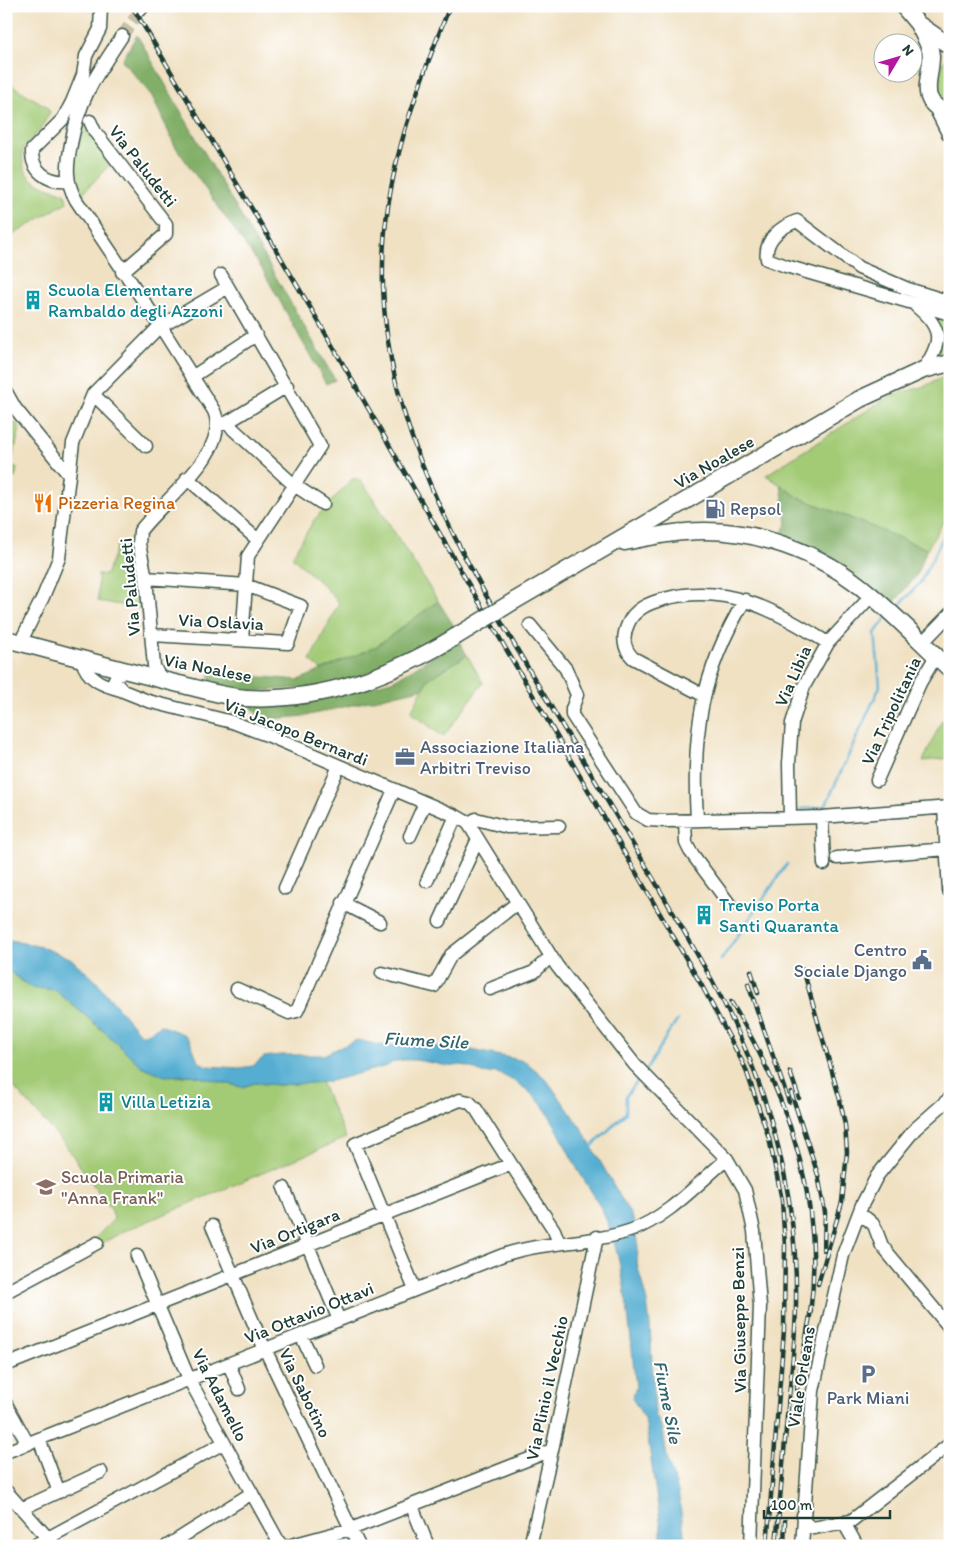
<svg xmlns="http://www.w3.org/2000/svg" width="956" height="1552" viewBox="0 0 956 1552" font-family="Itim,sans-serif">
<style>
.green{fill:#a3cb76;stroke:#618455}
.forest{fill:#82af67;stroke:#50764e}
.water{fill:#55aed2;stroke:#3a7683}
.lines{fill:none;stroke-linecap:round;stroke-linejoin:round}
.stream{stroke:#55aed2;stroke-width:2.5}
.minor-tunnel{stroke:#c6c0a6;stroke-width:12;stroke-dasharray:12 6;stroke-linecap:butt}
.minor-casing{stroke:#3e5649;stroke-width:15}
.major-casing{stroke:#3e5649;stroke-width:19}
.minor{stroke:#fff;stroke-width:12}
.major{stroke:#fff;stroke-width:16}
.rail-casing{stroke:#1f3d34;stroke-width:4.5}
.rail{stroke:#fff;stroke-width:2.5;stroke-dasharray:8;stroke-linecap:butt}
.major-bridge-casing{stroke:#3e5649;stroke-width:19;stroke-linecap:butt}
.major-bridge{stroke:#fff;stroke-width:16}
.labels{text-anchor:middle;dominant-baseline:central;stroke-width:4;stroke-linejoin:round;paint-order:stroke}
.street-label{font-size:18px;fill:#1f3d34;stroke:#fff}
.culture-label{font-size:18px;fill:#0d838f;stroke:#fff;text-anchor:start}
.food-label{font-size:18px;fill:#c56008;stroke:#fff;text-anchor:start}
.service-label{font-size:18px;fill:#4e5e75;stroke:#fff;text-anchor:start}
.education-label{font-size:18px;fill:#785e54;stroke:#fff;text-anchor:start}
.water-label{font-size:19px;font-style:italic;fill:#32656b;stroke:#fff}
</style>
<rect width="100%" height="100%" fill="#fff"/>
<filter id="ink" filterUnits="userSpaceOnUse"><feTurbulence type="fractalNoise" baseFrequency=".02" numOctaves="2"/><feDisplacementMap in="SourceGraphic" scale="10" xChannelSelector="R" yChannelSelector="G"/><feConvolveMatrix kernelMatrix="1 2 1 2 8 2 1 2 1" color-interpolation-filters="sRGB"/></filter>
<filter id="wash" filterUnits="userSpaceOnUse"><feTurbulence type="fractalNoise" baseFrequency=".0096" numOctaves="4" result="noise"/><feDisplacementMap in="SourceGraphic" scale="20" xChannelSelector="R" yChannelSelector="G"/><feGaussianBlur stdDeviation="1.12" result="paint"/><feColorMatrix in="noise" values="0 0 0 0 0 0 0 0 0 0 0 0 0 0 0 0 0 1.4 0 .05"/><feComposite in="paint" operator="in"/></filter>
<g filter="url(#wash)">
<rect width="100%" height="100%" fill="#f0e1c3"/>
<path class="green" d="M950,58V103C931,94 928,67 950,58Z
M6,82L46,106L50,112L40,130L23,148C19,181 38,184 65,193L67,202L6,239Z
M83,121L114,160L81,195C68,169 75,147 83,121Z
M929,313L950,320V351L938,357Z
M950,374V511L927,549L798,497L766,475L890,396L925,386Z
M16,423L20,428L11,465L17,468L15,478L6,475V431Z
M352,479H358L364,484L438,601L375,647L321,670L310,660L339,603L324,586L292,557L314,520Z
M118,544L136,550L144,609L98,601V574L106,575Z
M467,655L483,683L443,737L411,712L427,680Z
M942,720L950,727V758L923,761Z
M6,969L30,987L55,990L122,1047L178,1077L191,1075L242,1087L255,1083L278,1085L321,1082L346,1138L122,1232L98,1246L94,1239L114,1219L112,1211L63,1142L11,1084L13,1073L6,1072Z"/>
<path class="forest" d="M137,35L335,380L326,384L262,269L175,146L152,96L122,60Z
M781,485L798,497L927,549L916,576L891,606L835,562L780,535L787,524Z
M438,601L457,631L418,654L332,686L256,691L210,684V673L299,680L377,646Z
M459,641L467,655L427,680L424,688L305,716L261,720L247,700L339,696L394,680Z"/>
<path class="water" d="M6,939L41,947L70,958L94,979L140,1034H146L161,1025C168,1029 174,1030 181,1033C191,1037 194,1052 198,1061L207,1066L239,1068L253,1066L264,1057L281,1055H323L357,1040L379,1045L457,1047L525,1061L546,1079L580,1126L633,1219L638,1247L637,1264L647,1302L650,1325L655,1414L663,1430L667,1458L678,1492L686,1546H661V1527L645,1419L632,1398L636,1387C629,1329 627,1266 603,1212C596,1197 586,1184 578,1170C553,1125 548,1093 495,1072C482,1078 474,1066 461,1065C457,1065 453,1067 449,1066C432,1064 402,1053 387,1066L327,1082L278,1085L255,1083L242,1087L191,1075L165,1076L141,1066L104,1031L55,990L30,987L6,969Z"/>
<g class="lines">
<path class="stream" d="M895,610L920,583L950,524
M800,809L825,807L880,686L875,633L887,617
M721,960L787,864
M645,1071C658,1054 664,1036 678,1020
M591,1147L626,1113V1096L639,1079"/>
</g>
</g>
<g filter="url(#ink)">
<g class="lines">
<path class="minor-tunnel" d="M122,36L141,9"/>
<defs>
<path id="minor" d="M141,9L143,6
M122,36C96,76 80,96 71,144C67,165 65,181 76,200L161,327L214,411C232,451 162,501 140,531L139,544L146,578L154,666L158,674L165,681
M90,121L95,132L166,224V234L122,272
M68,181C48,183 31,171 32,150L63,119L72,102L83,75L86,56L100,29L101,6
M221,275L320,446L248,556L242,640
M950,302L908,289L859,268L797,221C780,227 764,240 767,259L786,266L950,314
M916,306C944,329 942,342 923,370
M192,377L256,335
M6,392L15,408L69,475
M93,394L146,446
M228,422L287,386
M219,425L228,422L233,429L294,485L323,504
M187,478L258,540
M146,578L246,585L301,606L288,643L152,635
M530,625L566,669L577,695L572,709V715L636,813L648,820L666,821L822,817L950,807
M20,643L43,597L59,558L73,443L93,394L157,329L228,287
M922,643L950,614
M82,660C87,680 103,685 121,690
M124,671L116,677L114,681L123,691L148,701L232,722L272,737L456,816L468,823L557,966L635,1065L727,1159L745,1190L754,1231L760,1306L751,1546
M703,695L633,658C623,648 622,637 628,624C634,609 649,603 664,599C727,582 776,611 828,643
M877,780L920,683L936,656
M944,808L949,891
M822,817L824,864
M790,818L789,763L792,723L804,686L828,643L872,595
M697,820C692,735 700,674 745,600
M685,821L686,843L690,851L730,905
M468,823L476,819L507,827L559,826
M410,836L425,803
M837,858L947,849
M427,881L456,816
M285,888L339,766
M343,903L380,922
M440,921L478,839
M382,973L434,986L451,955L516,904
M237,989L289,1013L297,1011L394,790
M490,989L534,972L550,957
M284,1188L339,1320
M857,1218H866L874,1225L882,1246L950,1328
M212,1226L263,1345L359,1546
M137,1256L189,1379L281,1546
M415,1290L355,1144L460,1100L469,1102L476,1109L511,1164
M6,1292L97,1243
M301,1335L315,1365
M229,1364L239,1389
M6,1365L511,1164L554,1230L559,1243
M6,1404L28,1444
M39,1439L59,1492
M6,1452L503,1255C545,1241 592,1244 632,1230C668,1217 698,1183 727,1159
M6,1491L55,1546
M412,1506L428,1546
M23,1508L101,1472
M803,1515L805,1523L813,1528L851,1521L950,1444
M844,1523L857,1546
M33,1546L224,1443
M167,1546L252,1493
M288,1546L351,1529L552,1450
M530,1546L552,1450L597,1237
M802,1546L813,1391L843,1255L862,1205L877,1176L915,1129L950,1098"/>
<path id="major" d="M903,6L918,24L950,46
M918,24C923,34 931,45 931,57C931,79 916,104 950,113
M937,107L950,133
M625,542C645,538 665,533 685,532C752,526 822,552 872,596C899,619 924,645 950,669
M514,601L860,399L923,370L950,363
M6,639C64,654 121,670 179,684C201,689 224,697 246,698C322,702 391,676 455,637"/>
</defs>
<use href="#minor" class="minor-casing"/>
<use href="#major" class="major-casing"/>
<use href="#minor" class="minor"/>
<use href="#major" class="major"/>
<defs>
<path id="rail" d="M132,6L320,324L488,618L702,986L745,1067L769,1138L782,1200L785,1246L784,1330L767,1546
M450,6C413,97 380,186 383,286C387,439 469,567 544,695C601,790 658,885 713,982C764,1076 795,1177 796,1285C797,1329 791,1373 787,1417C783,1460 780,1503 776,1546
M803,969L840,1100L845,1125L847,1152L842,1202L818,1284
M751,971L758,993
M748,984L789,1102
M731,1002C789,1097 825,1203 810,1315
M790,1072L799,1098
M791,1092L818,1175L825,1212L824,1250
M797,1389L811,1310
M784,1546L785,1521"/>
</defs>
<use href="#rail" class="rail-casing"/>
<use href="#rail" class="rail"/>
<defs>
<path id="major-bridge" d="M455,637L514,601"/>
</defs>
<use href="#major-bridge" class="major-bridge-casing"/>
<use href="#major-bridge" class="major-bridge"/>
</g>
</g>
<defs>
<symbol id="building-bare" viewBox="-9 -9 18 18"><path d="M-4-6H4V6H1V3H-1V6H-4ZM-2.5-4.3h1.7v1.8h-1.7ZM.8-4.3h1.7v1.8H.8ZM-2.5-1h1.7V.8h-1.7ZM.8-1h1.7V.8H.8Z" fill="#0f9aa8" stroke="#fff" stroke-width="2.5" paint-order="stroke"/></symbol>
<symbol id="restaurant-bare" viewBox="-9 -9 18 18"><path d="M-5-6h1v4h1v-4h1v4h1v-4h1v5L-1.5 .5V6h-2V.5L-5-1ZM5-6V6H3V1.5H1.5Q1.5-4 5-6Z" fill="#e8710a" stroke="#fff" stroke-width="2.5" paint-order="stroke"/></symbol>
<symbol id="fuel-bare" viewBox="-9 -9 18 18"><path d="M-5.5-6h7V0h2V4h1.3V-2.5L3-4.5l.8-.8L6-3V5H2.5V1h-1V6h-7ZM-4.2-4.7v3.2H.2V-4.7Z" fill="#5c6f8a" stroke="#fff" stroke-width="2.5" paint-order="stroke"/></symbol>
<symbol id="office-bare" viewBox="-9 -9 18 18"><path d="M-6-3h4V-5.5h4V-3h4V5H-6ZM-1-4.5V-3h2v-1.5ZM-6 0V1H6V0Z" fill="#5c6f8a" stroke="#fff" stroke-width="2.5" paint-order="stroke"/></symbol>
<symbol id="civic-bare" viewBox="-9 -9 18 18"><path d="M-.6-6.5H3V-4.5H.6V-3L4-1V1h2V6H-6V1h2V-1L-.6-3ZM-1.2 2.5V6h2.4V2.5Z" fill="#5c6f8a" stroke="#fff" stroke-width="2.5" paint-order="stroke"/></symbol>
<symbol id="school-bare" viewBox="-9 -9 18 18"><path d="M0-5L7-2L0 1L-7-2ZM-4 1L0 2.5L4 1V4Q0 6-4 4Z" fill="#8d6e63" stroke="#fff" stroke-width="2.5" paint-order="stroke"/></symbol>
<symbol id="parking-bare" viewBox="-9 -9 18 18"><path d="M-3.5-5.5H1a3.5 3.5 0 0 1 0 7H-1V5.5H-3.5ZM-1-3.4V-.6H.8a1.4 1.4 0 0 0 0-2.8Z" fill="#5c6f8a" stroke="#fff" stroke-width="2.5" paint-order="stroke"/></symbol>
</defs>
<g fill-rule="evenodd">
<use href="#building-bare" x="19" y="286" width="28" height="28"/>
<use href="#restaurant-bare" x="29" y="489" width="28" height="28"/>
<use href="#fuel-bare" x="701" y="495" width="28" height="28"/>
<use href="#office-bare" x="391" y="743" width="28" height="28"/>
<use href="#building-bare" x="690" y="901" width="28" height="28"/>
<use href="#civic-bare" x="908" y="946" width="28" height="28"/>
<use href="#building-bare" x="92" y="1088" width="28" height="28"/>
<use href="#school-bare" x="32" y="1173" width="28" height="28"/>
<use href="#parking-bare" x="854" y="1360" width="28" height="28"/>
</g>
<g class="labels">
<g class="street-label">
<text transform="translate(143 166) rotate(52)">Via Paludetti</text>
<text transform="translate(714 462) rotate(-30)">Via Noalese</text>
<text transform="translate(130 587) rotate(-95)">Via Paludetti</text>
<text transform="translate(221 622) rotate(3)">Via Oslavia</text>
<text transform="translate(208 668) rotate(11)">Via Noalese</text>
<text transform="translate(793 676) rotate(-66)">Via Libia</text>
<text transform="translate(891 711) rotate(-65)">Via Tripolitania</text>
<text transform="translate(296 732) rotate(22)">Via Jacopo Bernardi</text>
<text transform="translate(295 1231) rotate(-22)">Via Ortigara</text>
<text transform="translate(309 1313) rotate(-22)">Via Ottavio Ottavi</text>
<text transform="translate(739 1320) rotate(-91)">Via Giuseppe Benzi</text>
<text transform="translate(801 1377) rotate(-81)">Viale Orleans</text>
<text transform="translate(547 1388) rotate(-78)">Via Plinio il Vecchio</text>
<text transform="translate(305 1393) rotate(64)">Via Sabotino</text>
<text transform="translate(220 1395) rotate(63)">Via Adamello</text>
</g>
<g class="culture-label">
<text x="48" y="290">Scuola Elementare<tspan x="48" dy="21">Rambaldo degli Azzoni</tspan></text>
<text x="719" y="905">Treviso Porta<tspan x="719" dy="21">Santi Quaranta</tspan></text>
<text x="121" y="1102">Villa Letizia</text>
</g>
<g class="food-label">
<text x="58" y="503">Pizzeria Regina</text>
</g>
<g class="service-label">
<text x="730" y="509">Repsol</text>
<text x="420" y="747">Associazione Italiana<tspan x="420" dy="21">Arbitri Treviso</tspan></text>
<text x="907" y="950" text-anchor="end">Centro<tspan x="907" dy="21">Sociale Django</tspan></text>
<text x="868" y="1398" text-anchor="middle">Park Miani</text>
</g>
<g class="education-label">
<text x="61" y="1177">Scuola Primaria<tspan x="61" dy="21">"Anna Frank"</tspan></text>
</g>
<g class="water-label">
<text transform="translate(426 1040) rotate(3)">Fiume Sile</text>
<text transform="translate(668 1402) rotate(79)">Fiume Sile</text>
</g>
</g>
<rect width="956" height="1552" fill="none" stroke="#fff" stroke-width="25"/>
<g transform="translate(898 58) rotate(52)"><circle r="24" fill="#ffffff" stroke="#a5b1ae"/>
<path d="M0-4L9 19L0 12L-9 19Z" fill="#b5179e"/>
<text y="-8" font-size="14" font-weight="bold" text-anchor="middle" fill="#1f3d34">N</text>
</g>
<path d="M764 1510v8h126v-8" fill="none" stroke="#1f3d34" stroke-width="2.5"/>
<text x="771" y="1510" font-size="15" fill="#1f3d34" stroke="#ffffff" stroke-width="4" paint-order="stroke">100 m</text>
</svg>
